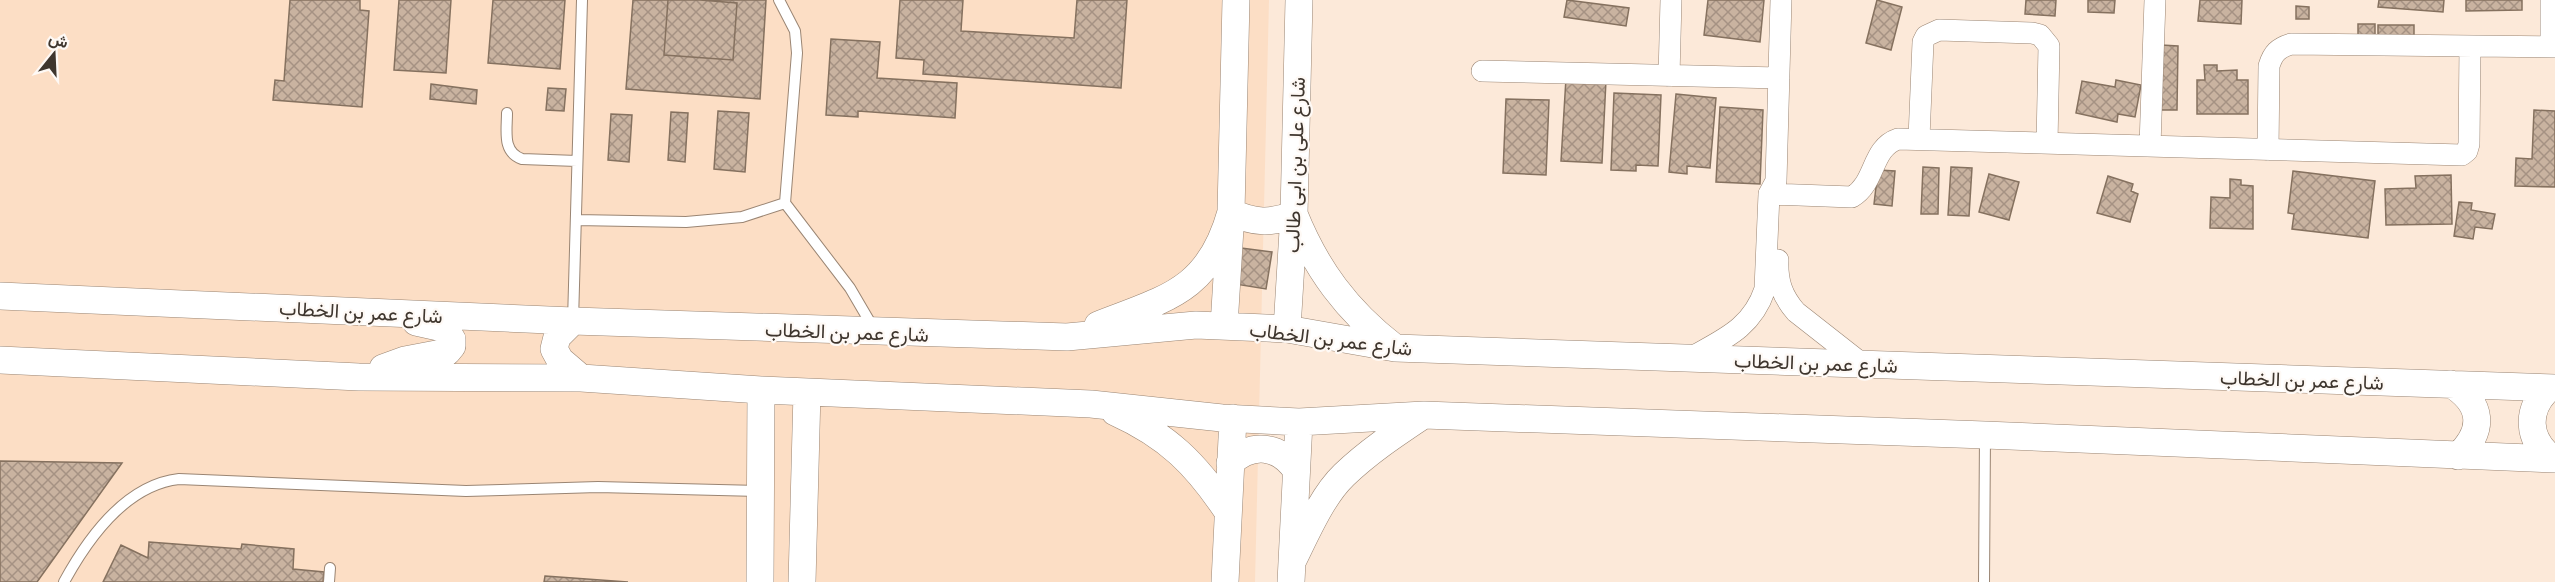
<svg xmlns="http://www.w3.org/2000/svg" width="2555" height="582" viewBox="0 0 2555 582" font-family="'Exo 2',Vazirmatn,sans-serif">
<style>
.built{fill:#fcdec5}
.building{fill:url(#building-cross-hatch);stroke:#85715f;stroke-width:1.5}
.lines{fill:none;stroke-linecap:round;stroke-linejoin:round}
.service-casing{stroke:#9a8573;stroke-width:12}
.minor-casing{stroke:#9a8573;stroke-width:22}
.tertiary-casing{stroke:#9a8573;stroke-width:28}
.service{stroke:#fff;stroke-width:10}
.minor{stroke:#fff;stroke-width:21}
.tertiary{stroke:#fff;stroke-width:27}
.labels{text-anchor:middle;dominant-baseline:central;stroke-width:4.5;stroke-linejoin:round;paint-order:stroke}
.street-label{font-size:20px;fill:#3f362e;stroke:#fef9f5}
</style>
<defs>
<pattern id="building-cross-hatch" width="8" height="8" patternUnits="userSpaceOnUse" patternTransform="scale(1.5)"><rect width="8" height="8" fill="#c9b3a0"/><path d="M0 0l8 8M0 8l8-8" fill="none" stroke="#a59283"/></pattern>
</defs>
<rect width="100%" height="100%" fill="#fce9d9"/>
<path class="built" d="M0,0H1269L1255,582H0Z"/>
<path class="building" d="M290,0H360V10L369,11L362,107L273,100L275,80L284,81Z
M399,0H451L446,73L394,70Z
M493,0H565L560,69L488,63Z
M633,0H668L664,55L733,60L737,3L700,0H766L760,99L626,89Z
M633,0H766L760,99L626,89Z
M900,0H963L961,31L1074,38L1077,0H1127L1121,88L923,74L924,60L896,58Z
M1567,0L1629,8L1626,26L1564,17Z
M1708,0H1764L1760,42L1704,35Z
M1877,0L1902,7L1891,50L1866,43Z
M2026,0H2056L2055,16L2025,14Z
M2088,0H2115L2114,13L2088,12Z
M2200,0H2242L2241,24L2198,21Z
M2379,0H2444L2443,12L2378,7Z
M2466,0H2522V10L2466,11Z
M2296,6L2309,7V19H2296Z
M2358,24H2375V40L2358,39Z
M2378,25H2414V38H2378Z
M831,39L880,42L877,78L957,83L955,118L858,111V117L826,115Z
M2161,45L2178,46L2177,110H2159Z
M2204,65H2217V71L2237,70V80H2248V114H2197V80H2205Z
M1566,78L1606,80L1602,163L1561,161Z
M2116,80L2141,85L2135,117L2118,114L2117,122L2076,113L2082,81L2115,87Z
M431,84L477,90L476,104L430,99Z
M548,88L566,89L564,111L546,110Z
M1614,93L1661,95L1658,166L1636,165V171L1611,170Z
M1676,94L1716,98L1710,168L1687,166V174L1669,172Z
M1506,99L1549,100L1546,175L1503,173Z
M1720,107L1763,110L1760,184L1716,182Z
M2534,110L2555,111V187L2515,186L2516,158L2532,159Z
M718,111L749,113L745,172L714,169Z
M671,112L688,113L685,162L668,160Z
M611,114L632,115L629,162L608,160Z
M1923,167L1939,168L1938,214H1921Z
M1951,167L1972,168L1969,216L1948,215Z
M1878,170L1895,171L1892,206L1874,204Z
M2293,171L2375,181L2368,238L2292,229L2294,214L2288,213Z
M1989,174L2019,182L2009,220L1979,212Z
M2451,175L2452,224L2386,225L2385,189L2416,188L2415,176Z
M2108,176L2133,184L2131,191L2138,194L2130,222L2097,213Z
M2230,179L2241,180V185L2253,186V229L2210,228L2211,197L2230,198Z
M2459,202L2472,203L2471,210L2495,214L2492,229L2475,227L2473,239L2454,236Z
M1241,248L1272,252L1266,289L1235,284Z
M0,461L122,463L37,582H0Z
M149,542L241,549L242,544L294,549L293,569L324,572L323,582H103L121,545L148,558Z
M545,576L628,582H544Z"/>
<g class="lines">
<defs>
<path id="service" d="M779,0L795,31L797,53L785,203L850,288L874,329
M507,113C507,131 502,152 522,159L577,161
M576,220L686,222L742,217L785,203
M573,321L582,0
M64,582C88,538 126,485 179,479L466,491L598,487L759,491
M329,582L330,568
M1984,582L1985,435"/>
<path id="minor" d="M2551,47V0
M1482,71L1779,78
M1669,76L1671,0
M1919,138L1923,42L1926,36L1939,30L2032,33L2040,35L2049,46L2047,143
M2150,146L2155,0
M2268,150L2269,66C2273,53 2278,48 2291,44L2555,47
M1769,194L1852,197C1876,183 1871,148 1898,139L2462,155L2467,151L2469,144L2470,46
M1778,260C1777,281 1782,296 1796,312L1861,363
M1690,358C1724,339 1752,328 1765,289L1769,194L1776,181L1781,0"/>
<path id="tertiary" d="M0,296L573,321L1067,337L1196,325L1287,329L1395,348L2555,388
M573,321L557,337L554,349L560,360L581,378
M1098,325C1167,298 1209,291 1231,212C1253,223 1272,224 1294,214C1316,269 1347,311 1394,347
M1224,326L1231,212L1236,0
M1287,329L1294,214L1299,0
M0,360L359,377L581,378L761,390L1091,404L1222,418L1299,422L1424,415L1985,435L2555,459
M383,368L405,360L447,352L452,346V339L443,328L416,322
M2451,384C2483,404 2485,430 2458,456
M2549,388C2525,410 2527,440 2553,459
M1115,412C1168,436 1196,464 1228,512
M1230,463C1252,442 1279,445 1296,470
M1292,562C1306,534 1322,496 1344,475C1368,452 1395,434 1422,416
M760,582L761,390
M802,582L807,392
M1225,582L1233,418
M1291,582L1299,422"/>
</defs>
<use href="#service" class="service-casing"/>
<use href="#minor" class="minor-casing"/>
<use href="#tertiary" class="tertiary-casing"/>
<use href="#service" class="service"/>
<use href="#minor" class="minor"/>
<use href="#tertiary" class="tertiary"/>
</g>
<g class="labels">
<g class="street-label">
<text transform="translate(1294 165) rotate(-88)">شارع على بن ابى طالب</text>
<text transform="translate(361 311) rotate(3)">شارع عمر بن الخطاب</text>
<text transform="translate(847 331) rotate(2)">شارع عمر بن الخطاب</text>
<text transform="translate(1331 338) rotate(7)">شارع عمر بن الخطاب</text>
<text transform="translate(1816 362) rotate(2)">شارع عمر بن الخطاب</text>
<text transform="translate(2302 379) rotate(2)">شارع عمر بن الخطاب</text>
</g>
</g>
<g transform="translate(54 54) rotate(18)" stroke="#fef9f5" stroke-width="4.5" paint-order="stroke">
<path d="M0-4.5L10 22L0 15L-10 22Z" fill="#3f362e"/>
<text y="-9" font-size="16" font-weight="bold" text-anchor="middle" fill="#3f362e">ش</text>
</g>
</svg>
